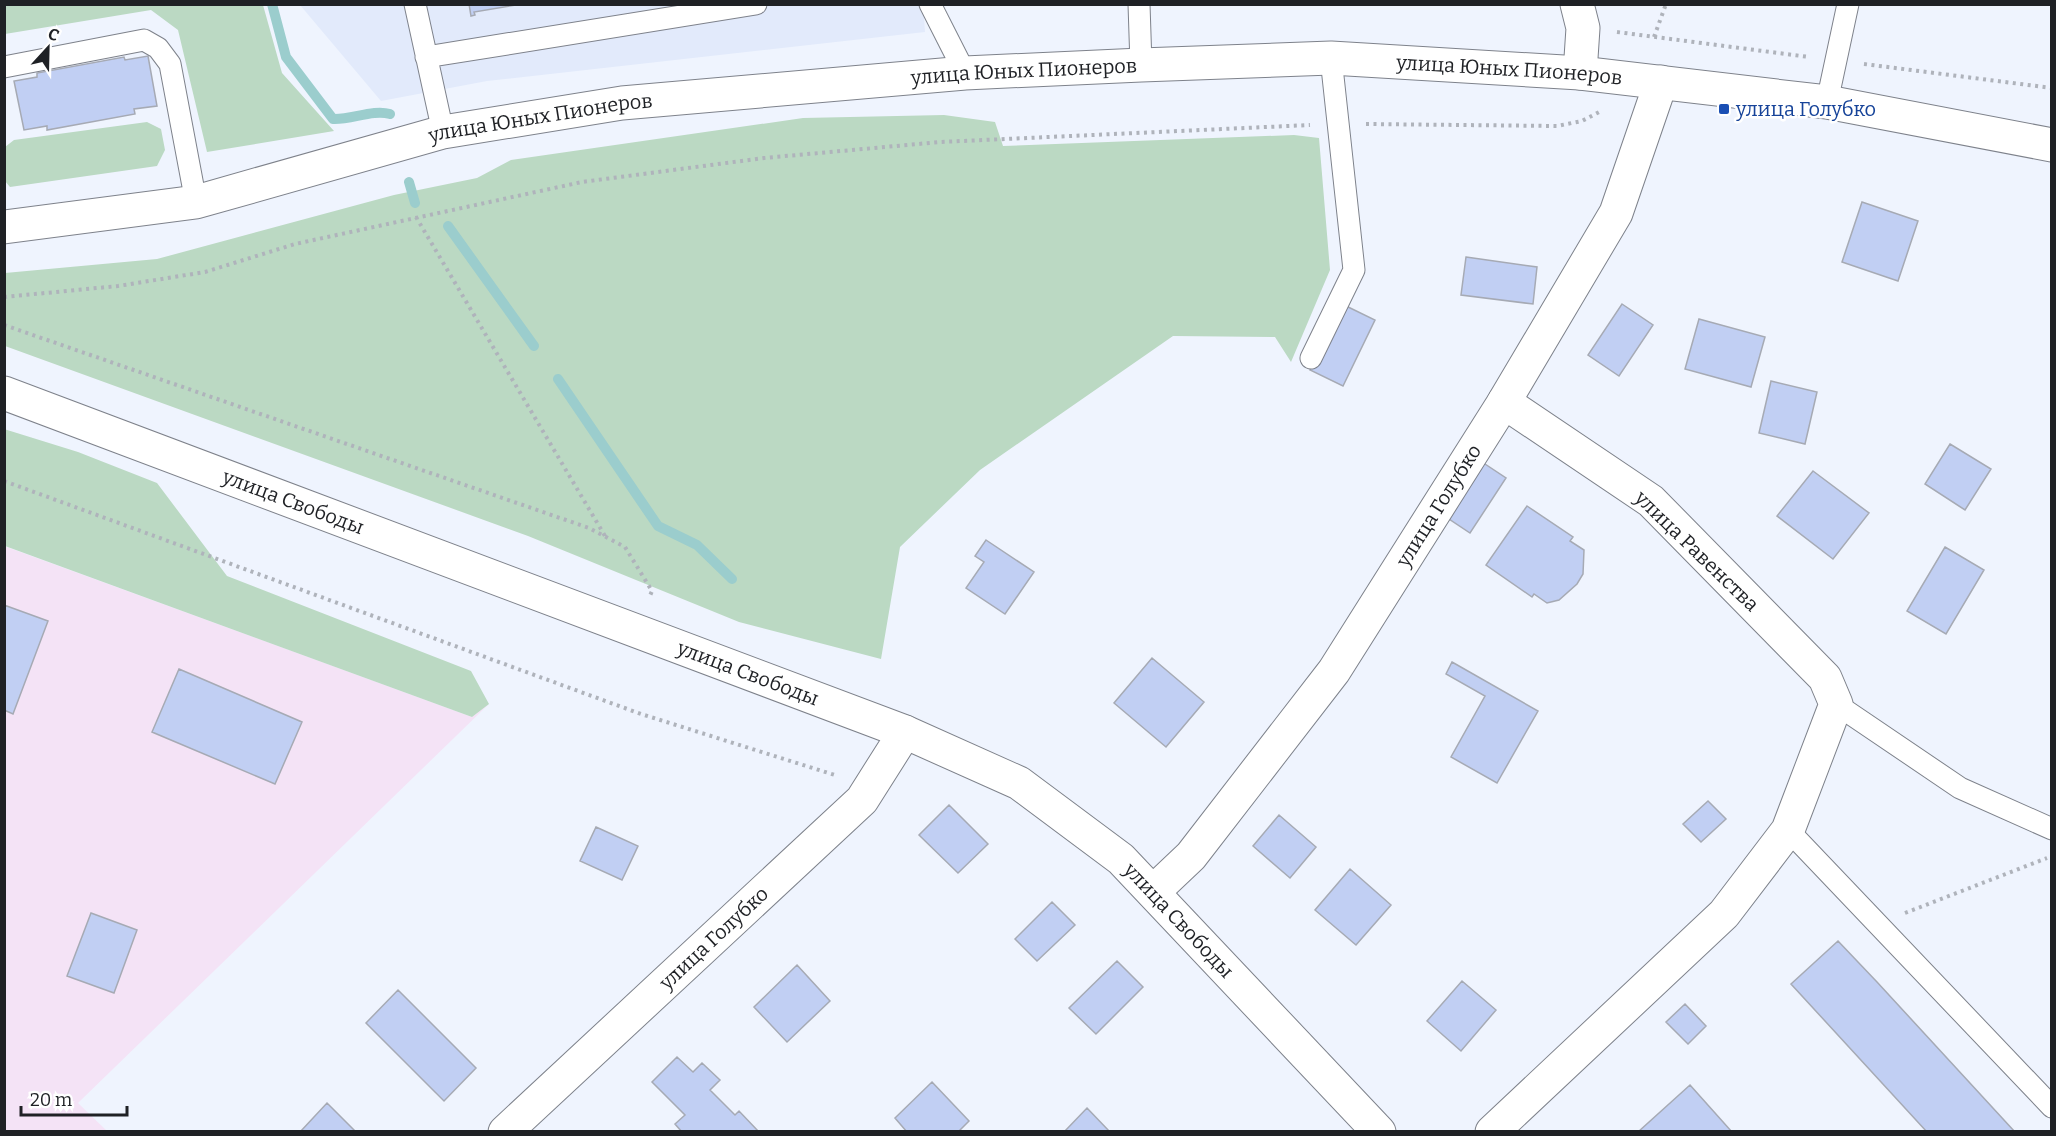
<svg xmlns="http://www.w3.org/2000/svg" width="2056" height="1136" viewBox="0 0 2056 1136" font-family="Bitter,serif">
<style>
.built{fill:#e2eafb}
.industrial{fill:#f4e3f6}
.green{fill:#bbd9c3}
.lines{fill:none;stroke-linecap:round;stroke-linejoin:round}
.stream{stroke:#9bcdcd;stroke-width:10}
.building{fill:#c1cff3;stroke:#a6aab4;stroke-width:1.5}
.lane-casing{stroke:#7e828b;stroke-width:23}
.street-casing{stroke:#7e828b;stroke-width:35}
.secondary-casing{stroke:#7e828b;stroke-width:35}
.path{stroke:#afb3bb;stroke-width:4;stroke-dasharray:3 4.5;stroke-linecap:butt}
.lane{stroke:#fff;stroke-width:21}
.street{stroke:#fff;stroke-width:33}
.secondary{stroke:#fff;stroke-width:33}
.transit-dot{fill:#1a4fb4;stroke:#fff;stroke-width:2}
.labels{text-anchor:middle;dominant-baseline:central;stroke-width:5;stroke-linejoin:round;paint-order:stroke}
.street-label{font-size:20px;fill:#1f2125;stroke:#fff}
.transit-label{font-size:20px;fill:#164399;stroke:#fff;text-anchor:start}
</style>
<rect width="100%" height="100%" fill="#eff4fe"/>
<path class="built" d="M923,4L925,32L487,81L381,101L300,5Z"/>
<path class="industrial" d="M4,546L472,717L489,704L78,1103L107,1131H5Z"/>
<path class="green" d="M5,4L263,5L282,73L334,131L207,152L178,30L151,10L5,34Z
M944,115L995,122L1003,146L1294,135L1319,138L1330,270L1291,362L1275,337L1173,336L980,470L900,547L881,659L739,622L528,536L5,346V273L157,259L394,195L477,178L511,160L803,118Z
M147,122L161,129L165,150L157,166L10,187L5,181V147L14,140Z
M4,429L78,452L157,483L227,576L471,671L489,704L472,717L5,546Z"/>
<g class="lines">
<path class="stream" d="M272,4L286,57L333,119C351,120 373,109 390,114
M409,182L415,203
M448,226L534,346
M558,379L658,526L697,545L732,579"/>
</g>
<path class="building" d="M469,4H522L474,12L475,15L471,16Z
M148,56L157,106L134,109L135,114L47,130V126L24,130L14,81L37,77V73L124,57L125,60Z
M1862,202L1918,221L1898,281L1842,262Z
M1466,257L1537,267L1533,304L1461,295Z
M1342,304L1375,320L1343,386L1310,370Z
M1622,304L1653,325L1619,376L1588,355Z
M1699,319L1765,337L1751,387L1685,369Z
M1771,381L1817,392L1805,444L1759,433Z
M1950,444L1991,469L1965,510L1925,484Z
M1482,462L1506,478L1470,533L1446,517Z
M1813,471L1869,513L1833,559L1777,516Z
M1527,506L1573,537L1570,541L1584,550L1583,574L1577,584L1559,600L1547,603L1534,594L1532,597L1486,565Z
M986,540L1034,572L1005,614L966,588L984,562L975,556Z
M1945,547L1984,570L1946,634L1907,611Z
M4,605L48,621L13,714L4,710Z
M1152,658L1204,702L1166,747L1114,703Z
M1452,662L1538,711L1497,783L1451,757L1485,696L1446,674Z
M179,669L302,722L275,784L152,732Z
M1708,801L1726,819L1701,842L1683,824Z
M949,805L988,844L958,873L919,835Z
M1279,815L1316,847L1290,878L1253,846Z
M596,827L638,846L622,880L580,861Z
M1350,869L1391,905L1356,945L1315,910Z
M1052,902L1075,925L1037,961L1015,939Z
M91,913L137,930L114,993L67,976Z
M1838,941L1877,982L2015,1132H1927L1791,984Z
M1117,961L1143,987L1096,1034L1069,1008Z
M797,965L830,1001L787,1042L754,1007Z
M1462,981L1496,1010L1461,1051L1427,1021Z
M398,990L476,1068L444,1101L366,1023Z
M1685,1004L1706,1026L1688,1044L1666,1022Z
M677,1057L693,1072L702,1063L720,1080L710,1090L735,1115L739,1111L759,1132H682L675,1124L685,1115L652,1082Z
M932,1082L969,1121L958,1132H907L895,1118Z
M1690,1085L1732,1132H1638Z
M327,1103L356,1132H300Z
M1087,1108L1110,1132H1064Z"/>
<g class="lines">
<defs>
<path id="lane" d="M415,4L443,132
M930,4L965,73
M1139,4L1141,65
M426,57L756,4
M4,67L144,40L158,48L170,64L196,202
M1827,102L1848,4
M1311,358L1354,270L1331,58
M1836,704L1960,788L2052,829
M1788,830L2052,1107"/>
<g id="street">
<path d="M1577,4L1583,28L1580,73"/>
<path id="s1" d="M1153,892L1191,856L1334,671L1504,402L1616,213L1661,82"/>
<path id="s2" d="M505,1132L862,800L905,732"/>
<path d="M1492,1132L1724,914L1788,830L1836,704L1825,678L1651,501L1504,402"/>
</g>
<g id="secondary">
<path id="s3" d="M4,227L196,202L443,132L622,103L965,73L1141,65L1331,58L1580,73L1827,102L2052,145"/>
<path id="s4" d="M4,393L905,732L1019,783L1121,859L1379,1132"/>
</g>
</defs>
<use href="#lane" class="lane-casing"/>
<use href="#street" class="street-casing"/>
<use href="#secondary" class="secondary-casing"/>
<path class="path" d="M1617,32L1809,57
M1654,37L1666,4
M1864,64L2052,88
M1366,124L1557,126L1582,121L1601,111
M416,217L605,536
M4,297L118,286L205,272L295,244L582,182L764,158L940,142L1310,125
M4,325L589,528L625,547L652,591L649,598
M4,481L641,714L838,776
M1905,913L2047,858"/>
<use href="#lane" class="lane"/>
<use href="#street" class="street"/>
<use href="#secondary" class="secondary"/>
</g>
<rect class="transit-dot" x="1718" y="103" width="12" height="12" rx="3"/>
<g class="labels">
<g class="street-label">
<text stroke="none"><textPath href="#s3" startOffset="1521">улица Юных Пионеров</textPath></text>
<text stroke="none"><textPath href="#s3" startOffset="1035">улица Юных Пионеров</textPath></text>
<text stroke="none"><textPath href="#s3" startOffset="549">улица Юных Пионеров</textPath></text>
<text stroke="none"><textPath href="#s4" startOffset="309">улица Свободы</textPath></text>
<text stroke="none"><textPath href="#s1" startOffset="482">улица Голубко</textPath></text>
<text transform="translate(1697 551) rotate(44)">улица Равенства</text>
<text stroke="none"><textPath href="#s4" startOffset="795">улица Свободы</textPath></text>
<text stroke="none"><textPath href="#s4" startOffset="1299">улица Свободы</textPath></text>
<text stroke="none"><textPath href="#s2" startOffset="285">улица Голубко</textPath></text>
</g>
<g class="transit-label">
<text x="1736" y="109">улица Голубко</text>
</g>
</g>
<rect width="2056" height="1136" fill="none" stroke="#1f2125" stroke-width="12"/>
<g transform="translate(48 48) rotate(22)" stroke="#ffffff" stroke-width="4.5" paint-order="stroke">
<path d="M0-4.5L10 22L0 15L-10 22Z" fill="#1f2125"/>
<text y="-9" font-size="16" font-weight="bold" text-anchor="middle" fill="#1f2125">С</text>
</g>
<path d="M21 1106v9h106v-9" fill="none" stroke="#1f2125" stroke-width="3"/>
<text x="30" y="1106" font-size="18" fill="#1f2125" stroke="#ffffff" stroke-width="4.5" paint-order="stroke">20 m</text>
</svg>
